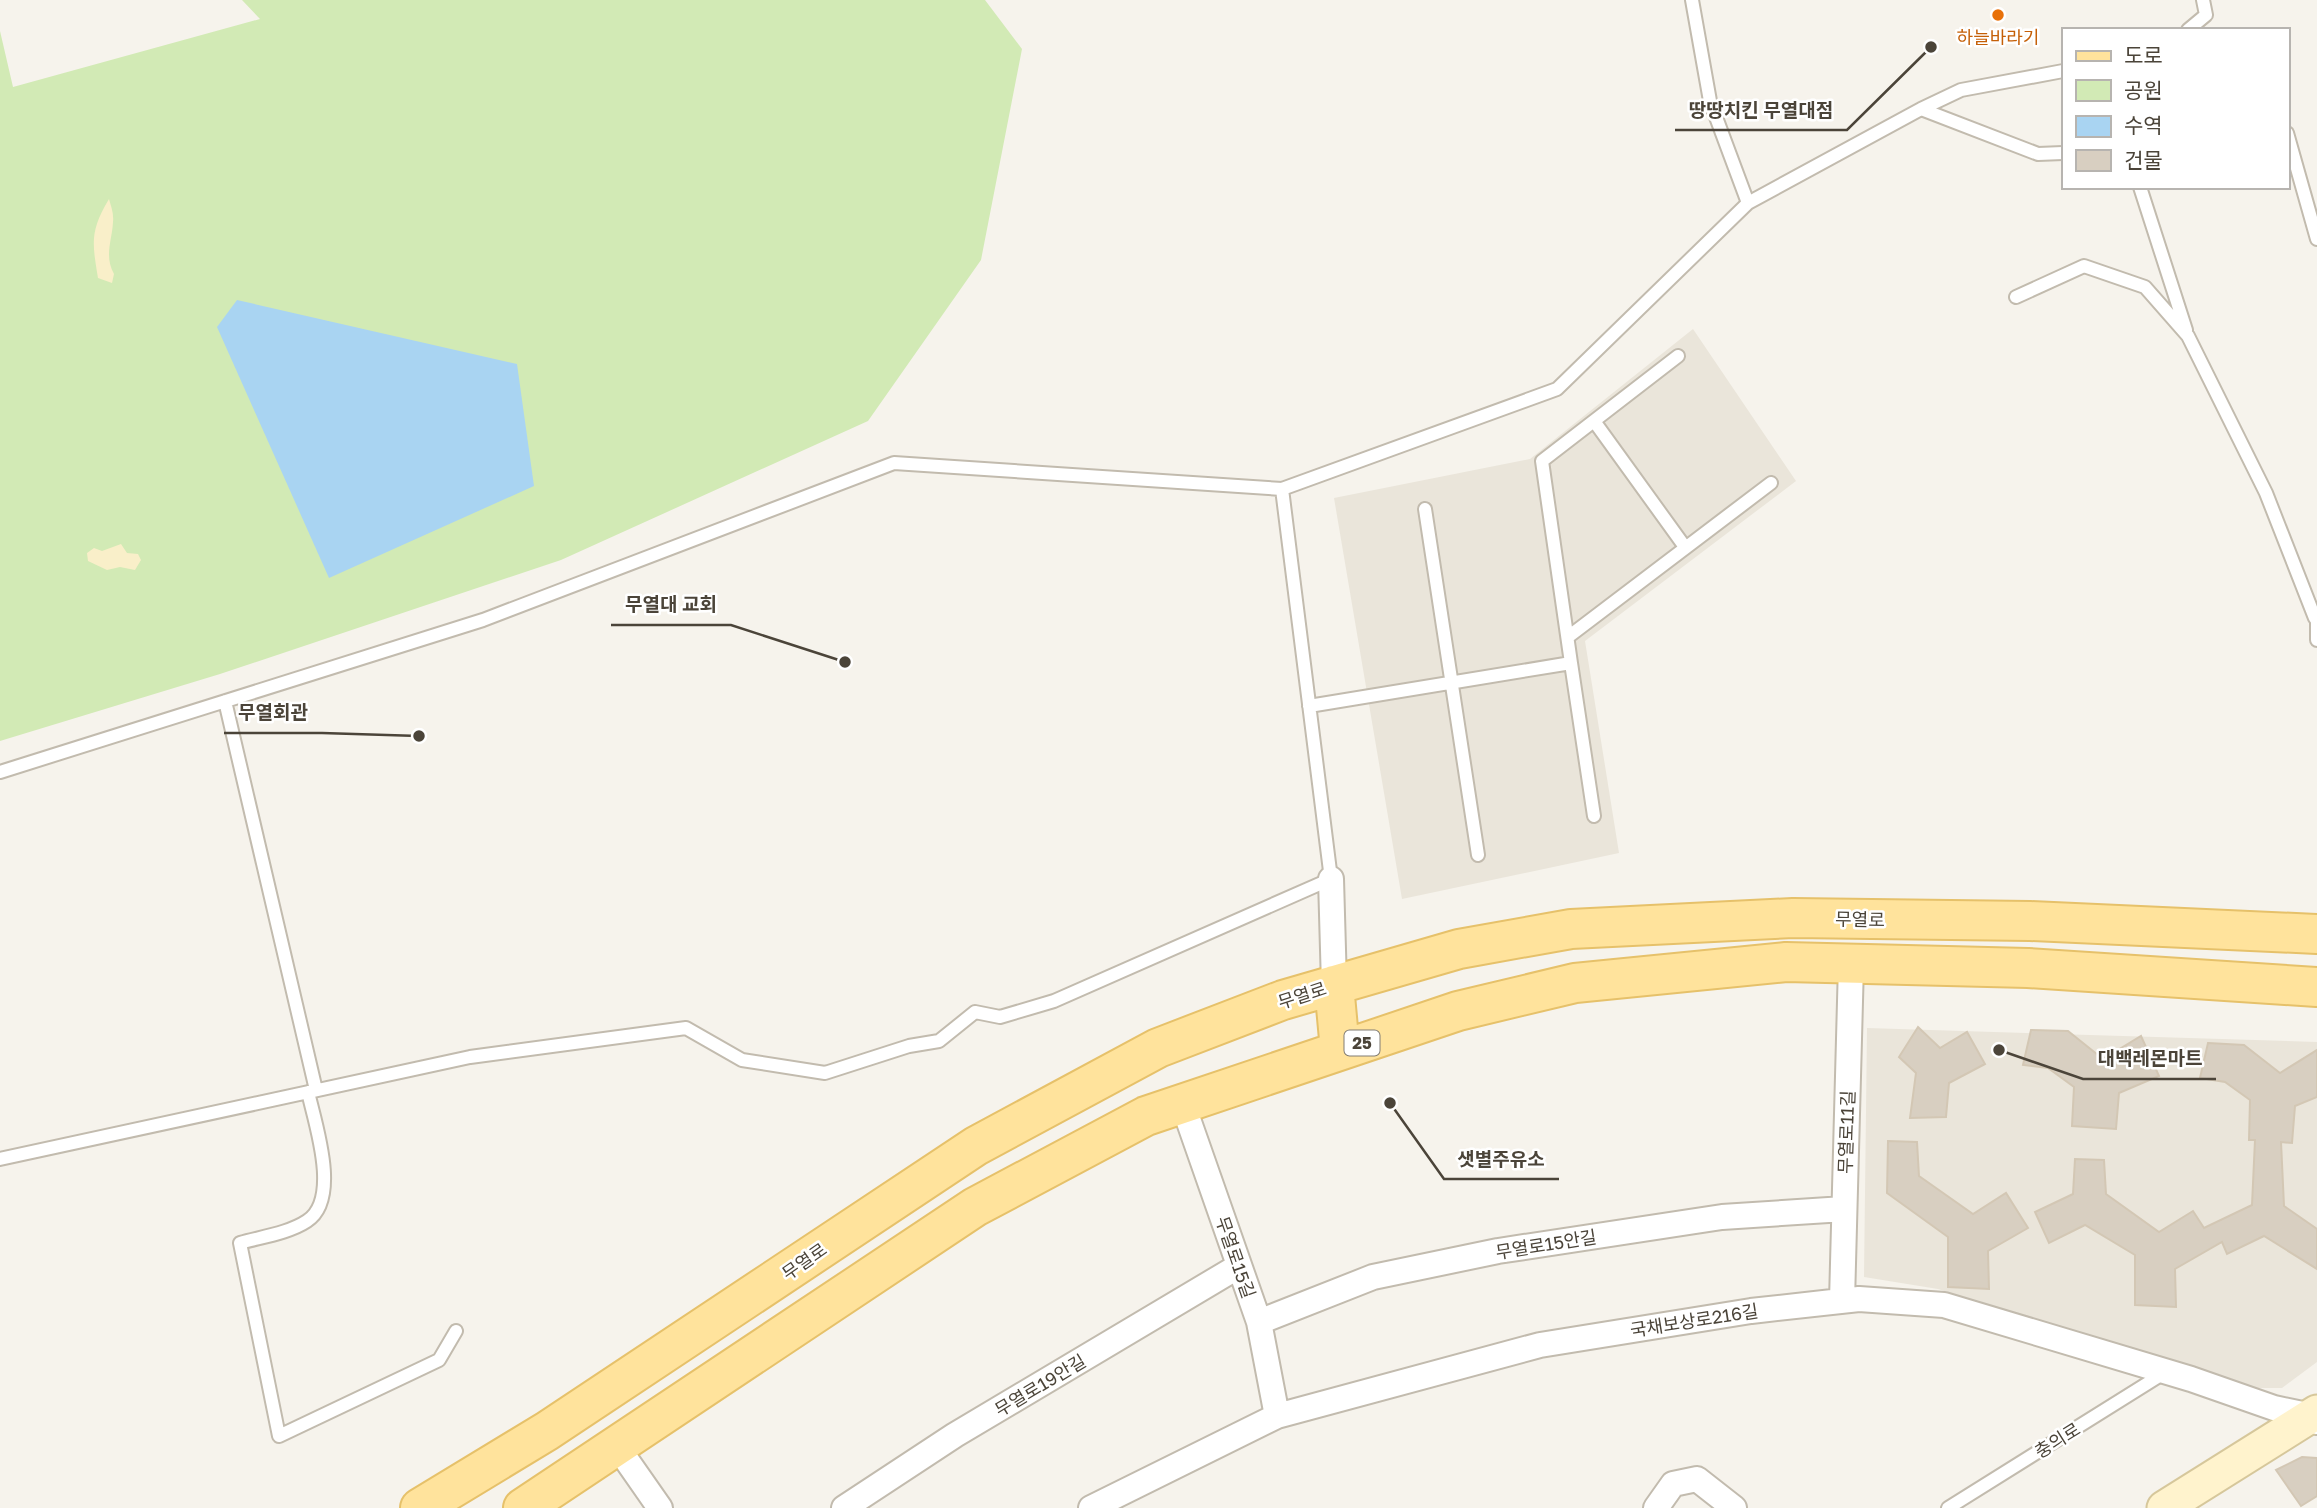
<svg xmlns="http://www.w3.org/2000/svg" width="2317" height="1508" viewBox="0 0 2317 1508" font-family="'Golos Text','Noto Sans KR',sans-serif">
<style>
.residential{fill:#eae5da}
.green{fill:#d2eab5}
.sand{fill:#f9efc9}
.water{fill:#a9d4f2}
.building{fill:#d8cfc1;stroke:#d3c7b4;stroke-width:2}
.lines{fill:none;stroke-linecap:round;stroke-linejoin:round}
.lane-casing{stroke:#c2bbae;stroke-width:16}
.street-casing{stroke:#c2bbae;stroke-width:28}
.secondary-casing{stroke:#d6c79b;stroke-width:37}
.primary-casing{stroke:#e6c16a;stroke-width:42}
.lane{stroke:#fff;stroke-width:12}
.street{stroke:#fff;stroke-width:24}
.secondary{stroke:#fff3cd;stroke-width:33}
.primary{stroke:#ffe39c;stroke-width:38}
.food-dot{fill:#e8710a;stroke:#fff;stroke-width:2.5}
.labels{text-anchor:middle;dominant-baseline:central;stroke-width:5;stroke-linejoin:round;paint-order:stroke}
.shield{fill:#fff;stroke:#817c74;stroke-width:2}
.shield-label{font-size:16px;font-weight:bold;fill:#4b4439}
.food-label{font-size:18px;fill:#c56008;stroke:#fff}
.street-label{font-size:18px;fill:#4b4439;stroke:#fff}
.leader{fill:none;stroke:#4b4439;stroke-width:2.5}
.callout-dot{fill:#4b4439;stroke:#fff;stroke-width:2.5}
.callout-label{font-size:19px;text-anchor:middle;font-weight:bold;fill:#4b4439;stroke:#fff;stroke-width:5;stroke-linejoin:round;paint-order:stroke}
</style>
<rect width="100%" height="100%" fill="#f6f3ec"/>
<path class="residential" d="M1693,329L1796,481L1585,641L1619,853L1402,899L1334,498L1530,459Z
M1867,1028L2317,1042V1362L2282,1388H2256L1938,1289L1864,1277Z"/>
<path class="green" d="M242,0H985L1022,49L981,260L868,421L561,560L220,674L0,741V31L13,87L260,19Z"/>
<path class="sand" d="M109,199C111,206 114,214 113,222C112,241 104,256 114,274L112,283L98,278C92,242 90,231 109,199Z
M121,544L127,553L138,554L141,560L135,570L120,567L107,570L88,561L87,553L94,548L102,551Z"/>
<path class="water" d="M237,300L517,364L534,486L329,578L217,327Z"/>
<path class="building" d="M1918,1027L1940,1048L1967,1032L1985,1064L1949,1083L1946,1117L1910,1118L1916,1073L1899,1057Z
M2031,1030L2068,1031L2103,1059L2141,1036L2159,1076L2119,1093L2116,1129L2072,1126L2074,1087L2048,1068L2023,1065Z
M2208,1043L2244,1045L2280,1073L2317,1050V1097L2295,1106L2292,1143L2281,1142L2284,1206L2317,1229V1269L2264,1236L2227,1254L2222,1242L2175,1269L2176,1307L2135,1305V1255L2085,1225L2049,1243L2035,1212L2073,1194L2075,1159L2104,1160L2106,1194L2159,1232L2193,1211L2204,1228L2252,1205L2255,1140H2249L2250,1100L2225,1082L2200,1078Z
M1888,1141L1917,1142L1919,1176L1973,1214L2006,1193L2028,1228L1988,1251L1989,1289L1948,1287V1237L1887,1193Z
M2302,1457L2317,1458V1496L2301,1506L2276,1470Z"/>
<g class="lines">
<defs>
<path id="lane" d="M1692,0L1710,101L1748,203
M2188,30L2206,15L2203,0
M1921,109L1961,90L2063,71
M2287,133L2317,239
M2140,187L2186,330
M2016,297L2084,266L2145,287L2188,336L2266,493L2315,618
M1594,421L1685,547
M1425,509L1478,855
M2317,617V640
M1568,637L1771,483
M1571,663L1594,816
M225,701L316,1090
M1309,706L1571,663L1542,461L1678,356
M0,772L483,620L894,463L1282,489L1557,389L1748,203L1921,109L2038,154L2063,153
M308,1092C315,1123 341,1199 307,1221C289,1233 261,1237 240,1243L279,1436L439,1360L456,1331
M0,1159L470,1057L686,1028L742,1060L825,1073L909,1046L939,1041L975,1012L1000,1017L1054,1001L1331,879L1282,489
M1948,1508L2164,1373"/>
<path id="street" d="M1331,879L1334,985
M1182,1102L1259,1322L1277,1416
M1842,1301L1851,964
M1259,1322L1373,1277L1498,1251L1722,1217L1844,1209
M616,1445L660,1508
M844,1508L955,1435L1239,1266
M1091,1508L1277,1416L1540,1345L1751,1311L1859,1299L1944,1305L2191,1379L2274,1408L2312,1416L2317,1422
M1656,1508L1673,1484L1697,1479L1734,1508"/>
<path id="secondary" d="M2164,1508L2317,1412"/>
<path id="primary" d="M1334,985L1340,1050
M420,1508L547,1431L976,1146L1158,1048L1283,1000L1459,949L1571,929L1793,918L2030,921L2317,934
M523,1508L975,1207L1146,1116L1458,1011L1575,983L1786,962L2028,968L2317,987"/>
</defs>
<use href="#lane" class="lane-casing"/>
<use href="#street" class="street-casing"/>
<use href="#secondary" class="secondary-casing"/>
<use href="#primary" class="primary-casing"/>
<use href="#lane" class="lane"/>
<use href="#street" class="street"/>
<use href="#secondary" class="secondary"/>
<use href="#primary" class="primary"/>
</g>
<circle class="food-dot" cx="1998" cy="15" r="7"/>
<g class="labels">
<rect class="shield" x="1344.5" y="1030.5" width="35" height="25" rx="5"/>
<g class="shield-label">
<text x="1362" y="1043">25</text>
</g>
<g class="food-label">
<text x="1998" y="37">하늘바라기</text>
</g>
<g class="street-label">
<text transform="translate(1860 919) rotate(1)">무열로</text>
<text transform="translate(1302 995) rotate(-18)">무열로</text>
<text transform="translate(1846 1132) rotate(-88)">무열로11길</text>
<text transform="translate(1546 1244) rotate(-9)">무열로15안길</text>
<text transform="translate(1236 1257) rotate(71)">무열로15길</text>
<text transform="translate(804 1261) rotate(-35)">무열로</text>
<text transform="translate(1694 1320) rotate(-9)">국채보상로216길</text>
<text transform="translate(1040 1385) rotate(-31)">무열로19안길</text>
<text transform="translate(2057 1440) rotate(-32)">충의로</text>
</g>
</g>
<path class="leader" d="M1931 47L1847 130H1675M845 662L731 625H611M419 736L322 733H224M1999 1050L2083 1079H2216M1390 1103L1444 1179H1559"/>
<g class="callout-dot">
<circle cx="1931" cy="47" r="7"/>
<circle cx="845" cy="662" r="7"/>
<circle cx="419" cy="736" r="7"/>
<circle cx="1999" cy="1050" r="7"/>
<circle cx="1390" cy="1103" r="7"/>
</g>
<g class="callout-label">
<text x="1761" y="117">땅땅치킨 무열대점</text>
<text x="671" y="611">무열대 교회</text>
<text x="273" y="719">무열회관</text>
<text x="2150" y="1065">대백레몬마트</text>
<text x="1501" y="1166">샛별주유소</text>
</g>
<rect x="2062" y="28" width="228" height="161" fill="#ffffff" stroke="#b7b4b0" stroke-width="2"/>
<rect x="2076" y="51" width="35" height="10" fill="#ffe39c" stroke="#b7b4b0" stroke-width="2"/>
<text x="2124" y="63" font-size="21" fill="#4b4439">도로</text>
<rect x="2076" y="80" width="35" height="21" fill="#d2eab5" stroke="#b7b4b0" stroke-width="2"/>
<text x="2124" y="98" font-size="21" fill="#4b4439">공원</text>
<rect x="2076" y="116" width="35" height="21" fill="#a9d4f2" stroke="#b7b4b0" stroke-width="2"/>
<text x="2124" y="133" font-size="21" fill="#4b4439">수역</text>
<rect x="2076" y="150" width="35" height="21" fill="#d8cfc1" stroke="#b7b4b0" stroke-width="2"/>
<text x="2124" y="168" font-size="21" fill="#4b4439">건물</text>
</svg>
